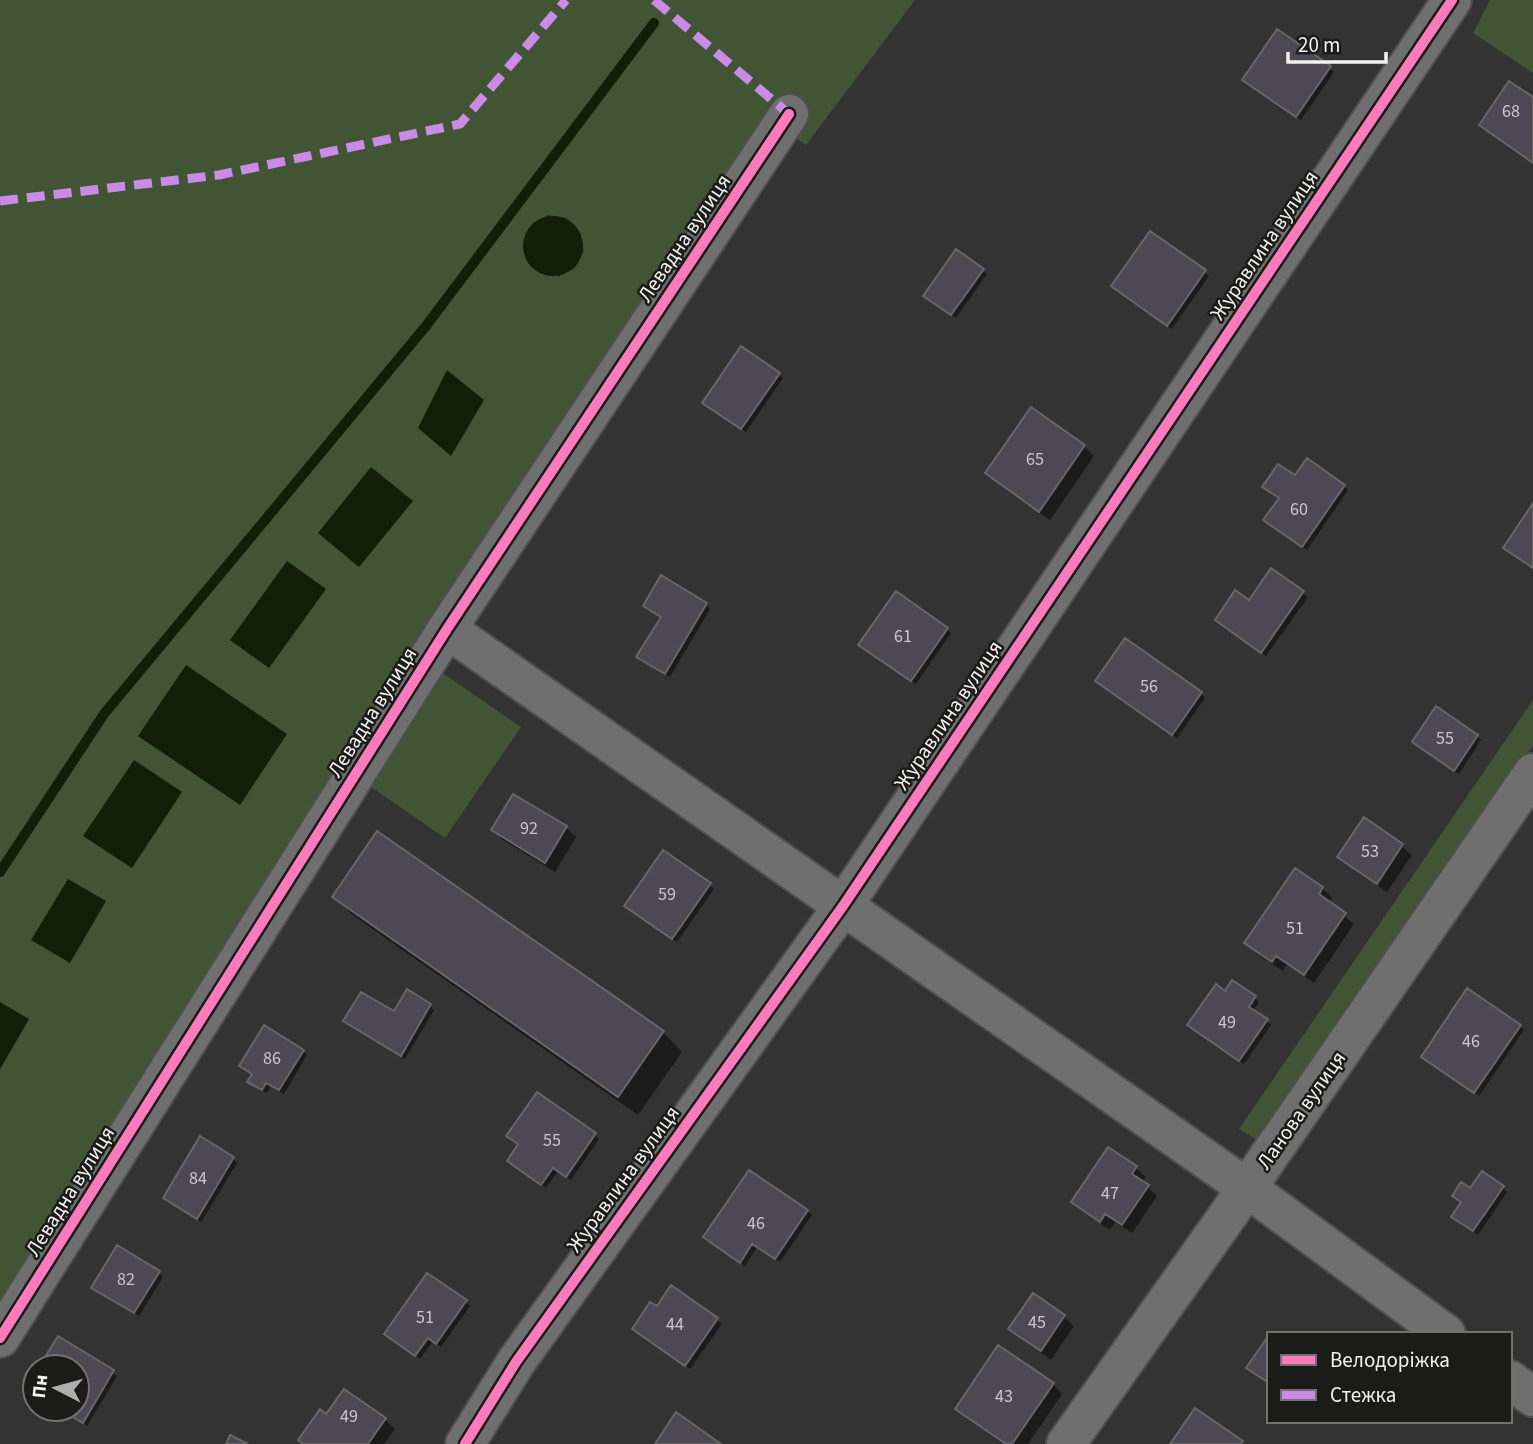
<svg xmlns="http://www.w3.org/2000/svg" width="1533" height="1444" viewBox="0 0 1533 1444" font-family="'Source Sans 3',sans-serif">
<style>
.green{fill:#415535;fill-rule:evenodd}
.water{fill:#101f06}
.shadow{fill:#0007}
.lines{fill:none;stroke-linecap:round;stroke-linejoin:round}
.stream{stroke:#101f06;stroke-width:10}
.building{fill:#4c4954;stroke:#666667;stroke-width:2}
.minor-casing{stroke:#4f4f4f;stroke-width:42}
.minor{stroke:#6f6f6f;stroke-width:38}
.quiet{stroke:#ca8be6;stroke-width:9;stroke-dasharray:18 9;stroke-linecap:butt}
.cycleway-casing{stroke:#1b1b1a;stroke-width:15}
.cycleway{stroke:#fd7abc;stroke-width:10}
.labels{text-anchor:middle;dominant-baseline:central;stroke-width:5;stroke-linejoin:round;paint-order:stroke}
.number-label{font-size:18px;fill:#c8c8ca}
.street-label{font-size:21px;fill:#f1f2f1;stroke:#1b1b1a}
</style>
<rect width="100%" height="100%" fill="#333"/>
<path class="green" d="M0,0H915L806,145L764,115L432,616L0,1303V1069L29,1019L0,1002ZM548,215L567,218L584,251L575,268L558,277L531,224Z
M1490,0H1533V73L1473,33Z
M438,670L521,727L445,838L361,780Z
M1533,700V746L1261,1142L1239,1129Z"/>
<path class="water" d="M523 246a30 30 0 1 1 60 0a30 30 0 1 1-60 0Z
M447,370L484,400L451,456L418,428Z
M371,467L413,501L359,567L318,533Z
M287,561L326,589L269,668L230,640Z
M186,665L287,734L240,805L138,736Z
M134,760L182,792L132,868L83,836Z
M68,879L106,901L70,963L31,940Z
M0,1002L29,1019L0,1069Z"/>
<path class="shadow" d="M1329,68L1334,72L1301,120L1249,84Z
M1533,99V164L1491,134L1481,125Z
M1150,233L1209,276L1172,329L1117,290Z
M982,270L987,274L956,318L930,300Z
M779,374L783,378L746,432L709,407Z
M1032,409L1084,446L1094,456L1050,520L997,483L987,473Z
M1295,478L1344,486L1348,490L1307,550L1270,524L1280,499L1269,491Z
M1272,570L1308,597L1266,656L1221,624L1249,602Z
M706,604L710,609L670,677L639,657L662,618L645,606Z
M947,629L951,633L916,684L865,649Z
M1102,685L1201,693L1205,698L1177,738Z
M1477,736L1481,740L1459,774L1418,746Z
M513,796L566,828L576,837L555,872L503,840L493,830Z
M1364,820L1402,846L1412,855L1387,892L1349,866L1340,857Z
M710,885L714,889L677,942L631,910Z
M1322,888L1332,898L1329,903L1354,924L1314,983L1287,964L1283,971L1256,953L1247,943Z
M334,897L663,1032L682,1052L638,1115L354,916Z
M1226,993L1255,998L1259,1002L1253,1011L1271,1025L1244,1064L1194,1029Z
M430,1006L434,1010L405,1059L345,1021Z
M1520,1026L1524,1030L1479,1096L1428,1061Z
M303,1051L307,1055L284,1094L271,1086L267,1093L254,1086L249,1081L253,1075L242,1066Z
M595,1135L599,1139L571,1180L558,1171L546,1188L513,1165Z
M1109,1149L1136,1168L1146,1177L1142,1182L1157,1196L1132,1233L1115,1222L1110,1230L1083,1211L1073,1202Z
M233,1158L237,1163L201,1222L165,1198Z
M1503,1187L1507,1192L1478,1235L1458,1221L1471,1190Z
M807,1211L812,1215L780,1262L757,1247L745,1266L710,1241Z
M159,1272L163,1277L139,1316L98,1292Z
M672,1288L722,1324L690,1369L638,1333Z
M1033,1295L1064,1317L1074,1326L1051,1360L1020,1338L1011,1329Z
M465,1301L470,1306L441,1347L433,1341L420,1359L391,1339Z
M58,1339L117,1376L87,1426L59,1409H77V1367H41Z
M1053,1384L1062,1394L1028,1444H1004L967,1418L957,1409Z
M327,1417L385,1419L395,1429L384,1444H304Z"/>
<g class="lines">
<path class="stream" d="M0,872L104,714L426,326L654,23"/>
</g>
<path class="building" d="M1277,29L1331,66L1296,117L1242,80Z
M1509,81L1533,97V163L1479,125Z
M1150,231L1206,270L1167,326L1111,286Z
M956,249L984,269L951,315L923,296Z
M741,346L780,373L741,429L702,403Z
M1031,407L1085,445L1039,512L985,473Z
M1307,458L1345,485L1302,547L1263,520L1279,498L1262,487L1278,464L1295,475Z
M1533,503V568L1503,548Z
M1271,568L1304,591L1261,653L1215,620L1235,590L1249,600Z
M661,575L707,603L665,674L636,657L661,617L643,606Z
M896,591L948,628L911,681L858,645Z
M1125,638L1202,692L1172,735L1095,681Z
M1436,706L1478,735L1454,771L1412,742Z
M513,794L567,826L545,863L491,830Z
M1364,817L1403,844L1377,884L1337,857Z
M377,831L664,1031L618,1097L332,897Z
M663,850L711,883L672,939L624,906Z
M1295,868L1323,887L1319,894L1346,913L1304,975L1276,956L1272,962L1244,943Z
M1232,980L1256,996L1249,1007L1268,1019L1239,1061L1187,1025L1216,984L1225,991Z
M1467,988L1521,1025L1474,1093L1421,1057Z
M407,989L431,1004L401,1056L343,1021L361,992L394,1011Z
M264,1025L304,1050L279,1090L266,1083L262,1090L247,1082L252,1074L239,1066Z
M537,1092L596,1133L566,1177L553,1168L541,1185L507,1161L518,1144L506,1136Z
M200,1136L234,1157L197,1219L163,1198Z
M1108,1147L1137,1166L1132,1174L1149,1185L1122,1225L1105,1214L1100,1222L1071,1202Z
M749,1170L808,1210L775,1259L752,1244L740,1263L703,1237Z
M1482,1171L1504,1186L1473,1231L1451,1217L1461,1202L1452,1196L1461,1182L1470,1188Z
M117,1245L160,1271L134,1313L91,1288Z
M427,1273L467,1300L436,1344L428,1338L415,1356L384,1334Z
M671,1285L718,1318L685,1366L632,1329L650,1302L657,1306Z
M1033,1293L1065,1315L1041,1351L1008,1329Z
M1269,1335V1383L1246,1368Z
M58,1336L114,1370L83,1423L60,1409H77V1367H39Z
M998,1345L1054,1383L1012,1444H1006L955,1409Z
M35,1374V1394L26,1389Z
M344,1389L386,1418L368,1444H303L298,1440L320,1409L326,1414Z
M1195,1408L1243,1441L1241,1444H1170Z
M676,1412L721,1444H655Z
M230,1435L248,1444H226Z"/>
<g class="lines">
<defs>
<path id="minor" d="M447,629L1247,1188L1446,1334
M0,1338L447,629L789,114
M1510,1380L1533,1397
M465,1444L516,1362L843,906L1452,0
M1066,1444L1247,1188L1533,773"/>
</defs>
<use href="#minor" class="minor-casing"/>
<use href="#minor" class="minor"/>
<path class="quiet" d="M654,0L789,114
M0,201L219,175L460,124L566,0"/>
<defs>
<path id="cycleway" d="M0,1338L447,629L789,114
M465,1444L516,1362L843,906L1452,0"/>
</defs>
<use href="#cycleway" class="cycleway-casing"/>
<use href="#cycleway" class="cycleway"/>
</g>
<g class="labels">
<g class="number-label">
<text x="1511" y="111">68</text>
<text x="1035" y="459">65</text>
<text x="1299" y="509">60</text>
<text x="903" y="636">61</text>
<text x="1149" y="686">56</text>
<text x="1445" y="738">55</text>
<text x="529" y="828">92</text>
<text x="1370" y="851">53</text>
<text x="667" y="894">59</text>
<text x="1295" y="928">51</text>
<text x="1227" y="1022">49</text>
<text x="1471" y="1041">46</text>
<text x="272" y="1058">86</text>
<text x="552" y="1140">55</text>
<text x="198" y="1178">84</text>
<text x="1110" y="1193">47</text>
<text x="756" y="1223">46</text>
<text x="126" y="1279">82</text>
<text x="425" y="1317">51</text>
<text x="1037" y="1322">45</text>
<text x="675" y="1324">44</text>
<text x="1004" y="1396">43</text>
<text x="349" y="1416">49</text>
</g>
<g class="street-label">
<text transform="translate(684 238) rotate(-56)">Левадна вулиця</text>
<text transform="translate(1264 245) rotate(-56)">Журавлина вулиця</text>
<text transform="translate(372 712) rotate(-58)">Левадна вулиця</text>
<text transform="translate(948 715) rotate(-56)">Журавлина вулиця</text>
<text transform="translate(1301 1110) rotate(-55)">Ланова вулиця</text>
<text transform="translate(623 1179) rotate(-54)">Журавлина вулиця</text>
<text transform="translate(70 1191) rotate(-58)">Левадна вулиця</text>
</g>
</g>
<rect x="1267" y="1332" width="245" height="91" fill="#1b1b1a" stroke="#717170" stroke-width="2"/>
<rect x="1281" y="1355" width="35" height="10" fill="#fd7abc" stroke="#717170" stroke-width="2"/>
<text x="1330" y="1367" font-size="21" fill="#f1f2f1">Велодоріжка</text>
<rect x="1281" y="1390" width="35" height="10" fill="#ca8be6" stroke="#717170" stroke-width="2"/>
<text x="1330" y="1402" font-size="21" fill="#f1f2f1">Стежка</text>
<g transform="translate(56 1388) rotate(276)"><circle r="33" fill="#1b1b1a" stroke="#717170" stroke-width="2"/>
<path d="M0-5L12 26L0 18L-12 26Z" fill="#aeafae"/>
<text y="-10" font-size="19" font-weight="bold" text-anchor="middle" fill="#f1f2f1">Пн</text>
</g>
<path d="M1288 52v10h98v-10" fill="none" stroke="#f1f2f1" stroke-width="3.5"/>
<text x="1298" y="52" font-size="21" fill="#f1f2f1" stroke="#1b1b1a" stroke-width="5" paint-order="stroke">20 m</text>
</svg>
